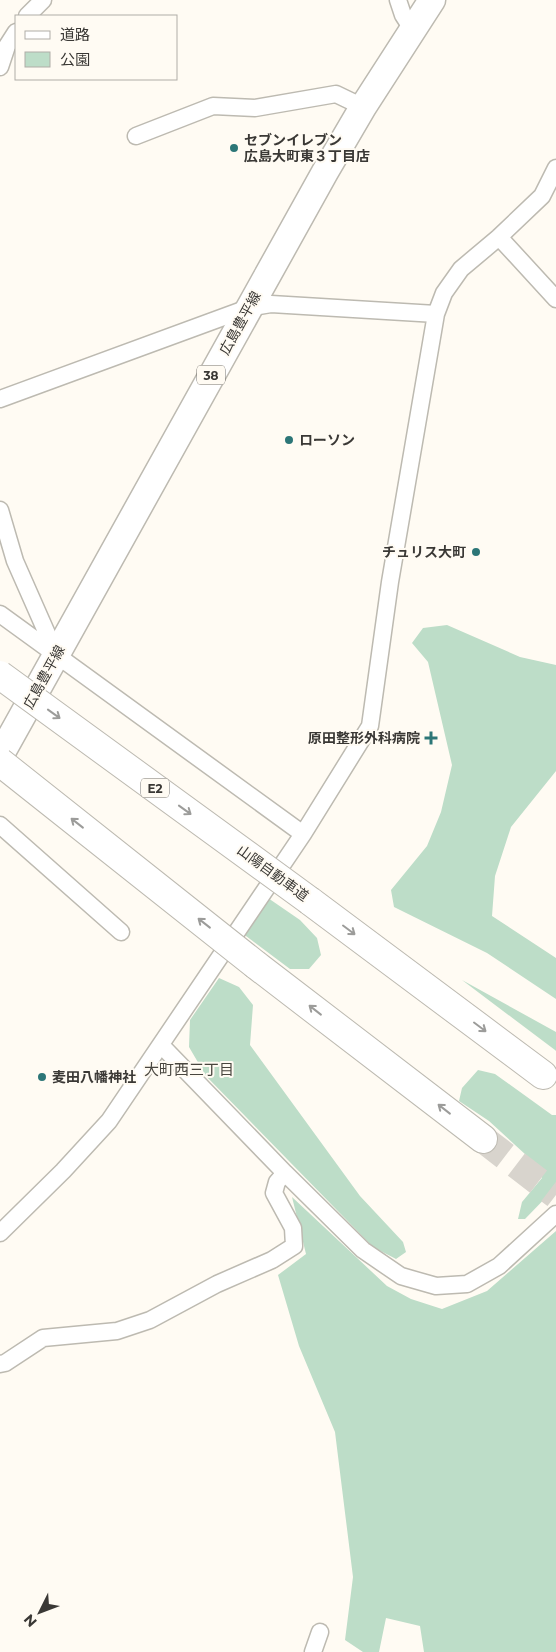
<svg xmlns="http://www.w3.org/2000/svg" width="556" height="1652" viewBox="0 0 556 1652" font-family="Montserrat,'Noto Sans JP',sans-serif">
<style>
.green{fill:#bdddc8}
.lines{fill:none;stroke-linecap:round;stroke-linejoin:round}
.highway-tunnel{stroke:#d8d4cd;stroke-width:28;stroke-dasharray:28 14;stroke-linecap:butt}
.street-casing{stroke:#bdbab1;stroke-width:19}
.primary-casing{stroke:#bdbab1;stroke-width:29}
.highway-casing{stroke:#bdbab1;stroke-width:30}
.street{stroke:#fff;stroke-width:16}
.primary{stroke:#fff;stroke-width:26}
.highway{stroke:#fff;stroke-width:28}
.highway-bridge-casing{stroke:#bdbab1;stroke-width:30;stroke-linecap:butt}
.highway-bridge{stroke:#fff;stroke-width:28}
.oneway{stroke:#9c9c9a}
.poi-dot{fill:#2c7677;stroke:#fffbf3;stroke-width:2}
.labels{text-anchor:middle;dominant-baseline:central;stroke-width:4;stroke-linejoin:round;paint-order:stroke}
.shield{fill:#fffbf3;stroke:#75726e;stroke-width:1}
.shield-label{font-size:12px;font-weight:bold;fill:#3a3835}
.poi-label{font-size:14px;font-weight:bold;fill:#3a3835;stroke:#fffbf3;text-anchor:start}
.street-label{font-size:14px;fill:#3a3835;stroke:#fffbf3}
.neighbourhood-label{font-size:15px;fill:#49463f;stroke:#fffbf3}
</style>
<rect width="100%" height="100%" fill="#fffbf3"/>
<path class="green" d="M447,625L520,657L556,665V771L511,827L495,876L492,916L556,958V999L487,953L394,907L391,890L427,846L441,812L452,765L428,662L412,643L423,628Z
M268,898L300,920L317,938L321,955L309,969H290L242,933Z
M219,978L239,987L253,1005L250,1045L360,1196L403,1242L406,1252L396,1259L373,1247L206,1076L189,1047L190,1020Z
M462,980L556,1032V1051L555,1050Z
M478,1070L495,1074L552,1115H556V1187L525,1219H518L522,1202L542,1178L526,1155L489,1121L459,1101L462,1088Z
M292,1197L387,1286L411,1299L442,1309L487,1291L556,1231V1652H424L420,1626L386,1618L379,1652H363L345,1640L353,1577L335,1432L299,1346L278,1275L306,1254Z"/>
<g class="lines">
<path class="highway-tunnel" d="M483,1139L556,1195"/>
<defs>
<path id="street" d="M398,0L403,15L412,29
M27,16L43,0
M0,67L7,46L16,32
M136,136L213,106L255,108L336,94L363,107
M499,237L556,299
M0,399L248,308L271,304L436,314
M0,510L15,561L56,654
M0,614L303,834
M0,825L121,932
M161,1045L285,1173L363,1250L401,1276L436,1286L467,1284L499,1266L556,1214
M0,1233L63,1171L109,1121L303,834L370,726L390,582L436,314L444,293L461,269L499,237L542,196L556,168
M0,1364L5,1363L43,1338L117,1331L150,1320L217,1284L272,1260L294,1246L293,1228L274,1193L277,1182L285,1173
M313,1652L320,1632"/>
<path id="primary" d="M0,756L325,172L363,107L432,0"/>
<path id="highway" d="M310,901L543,1075
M256,965L483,1139"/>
</defs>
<use href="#street" class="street-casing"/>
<use href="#primary" class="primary-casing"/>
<use href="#highway" class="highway-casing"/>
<use href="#street" class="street"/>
<use href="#primary" class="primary"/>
<use href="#highway" class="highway"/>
<defs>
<path id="highway-bridge" d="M0,675L310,901
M0,762L256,965"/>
</defs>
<use href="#highway-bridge" class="highway-bridge-casing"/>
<use href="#highway-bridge" class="highway-bridge"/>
</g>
<defs><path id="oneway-shaft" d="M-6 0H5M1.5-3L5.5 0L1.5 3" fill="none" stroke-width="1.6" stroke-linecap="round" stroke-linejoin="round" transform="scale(1.25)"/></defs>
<g class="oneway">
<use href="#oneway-shaft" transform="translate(54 714) rotate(36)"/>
<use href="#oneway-shaft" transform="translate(185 810) rotate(36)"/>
<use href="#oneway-shaft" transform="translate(77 823) rotate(-142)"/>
<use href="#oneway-shaft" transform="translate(204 923) rotate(-142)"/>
<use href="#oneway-shaft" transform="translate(349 930) rotate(37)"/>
<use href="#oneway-shaft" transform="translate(315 1010) rotate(-142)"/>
<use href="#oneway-shaft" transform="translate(480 1027) rotate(37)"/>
<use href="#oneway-shaft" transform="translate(444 1109) rotate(-142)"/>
</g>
<g class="poi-dot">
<circle cx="234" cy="148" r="5"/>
<circle cx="289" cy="440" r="5"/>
<circle cx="476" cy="552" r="5"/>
<path d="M428.5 730.5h5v5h5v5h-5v5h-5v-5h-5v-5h5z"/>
<circle cx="42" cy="1077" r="5"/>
</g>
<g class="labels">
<g class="shield">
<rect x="197" y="365.5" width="28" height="19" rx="4"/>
<rect x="141" y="778.5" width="28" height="19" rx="4"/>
</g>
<g class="shield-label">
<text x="211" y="375">38</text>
<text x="155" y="788">E2</text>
</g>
<g class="poi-label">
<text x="244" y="140">セブンイレブン<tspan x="244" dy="16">広島大町東３丁目店</tspan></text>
<text x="299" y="440">ローソン</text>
<text x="466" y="552" text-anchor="end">チュリス大町</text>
<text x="420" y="738" text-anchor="end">原田整形外科病院</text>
<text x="52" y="1077">麦田八幡神社</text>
</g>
<g class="street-label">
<text transform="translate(240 323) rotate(-61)">広島豊平線</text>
<text transform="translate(44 677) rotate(-61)">広島豊平線</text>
<text transform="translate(273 873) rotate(36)">山陽自動車道</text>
</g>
<g class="neighbourhood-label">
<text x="189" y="1069">大町西三丁目</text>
</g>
</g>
<rect x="15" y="15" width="162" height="65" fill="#fffbf3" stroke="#b0ada7"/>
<rect x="25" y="31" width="25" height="8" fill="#ffffff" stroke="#b0ada7"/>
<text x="60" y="40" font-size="15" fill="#3a3835">道路</text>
<rect x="25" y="52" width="25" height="15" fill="#bdddc8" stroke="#b0ada7"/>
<text x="60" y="65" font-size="15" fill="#3a3835">公園</text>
<g transform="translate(40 1612) rotate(228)" stroke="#fffbf3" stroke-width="4" paint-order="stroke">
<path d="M0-4L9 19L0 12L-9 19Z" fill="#3a3835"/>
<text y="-8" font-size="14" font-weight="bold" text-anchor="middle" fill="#3a3835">N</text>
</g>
</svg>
